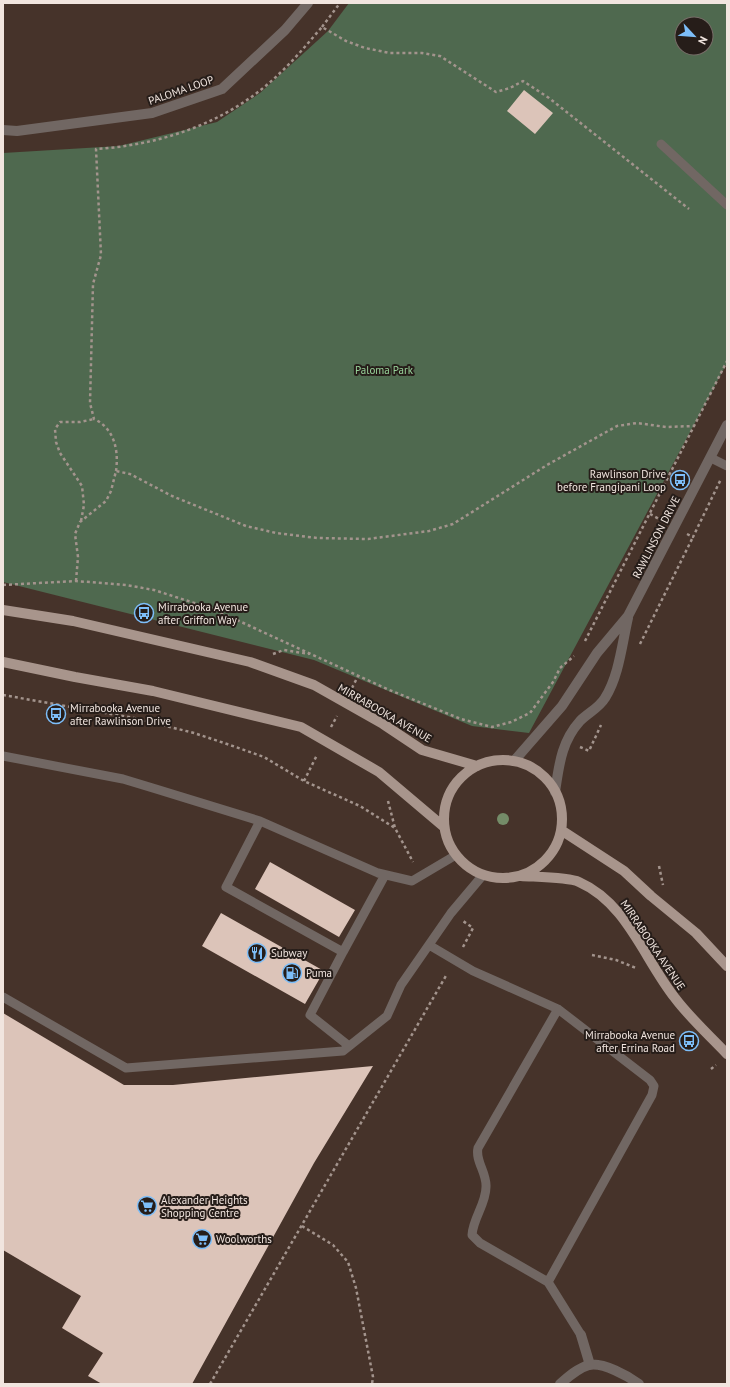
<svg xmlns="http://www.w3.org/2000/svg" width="730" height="1387" viewBox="0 0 730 1387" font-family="'PT Sans',sans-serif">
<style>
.green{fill:#4f694f;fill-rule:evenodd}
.building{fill:#dcc4b9}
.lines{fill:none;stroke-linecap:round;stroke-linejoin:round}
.path{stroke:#a3948d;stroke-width:2.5;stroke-dasharray:3 3;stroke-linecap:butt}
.service{stroke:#716763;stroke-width:9}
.minor{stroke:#716763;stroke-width:10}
.tertiary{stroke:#716763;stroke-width:10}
.primary{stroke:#a8958c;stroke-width:10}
.tree{fill:#748c68}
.labels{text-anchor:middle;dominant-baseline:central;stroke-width:4;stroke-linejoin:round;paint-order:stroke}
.street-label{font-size:11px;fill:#f1e5df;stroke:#261d19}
.park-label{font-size:11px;fill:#99d49b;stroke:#261d19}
.poi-label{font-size:11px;fill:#f1e5df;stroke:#261d19;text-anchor:start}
</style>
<rect width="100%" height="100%" fill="#46332a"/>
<path class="green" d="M349,3H727V363L529,733L472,726L314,660L3,582V153L119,146L217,122L260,93L328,31ZM682,24H706V48H682Z"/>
<path class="building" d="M524,90L553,113L535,134L507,111Z
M270,862L355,910L339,937L255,889Z
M221,913L324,971L305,1004L202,946Z
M3,1013L124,1085H173L373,1066L314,1163L192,1384H102L88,1376L103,1353L62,1328L81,1296L3,1250Z"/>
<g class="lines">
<path class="path" d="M322,27L340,3
M116,471C119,450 114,428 94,419L90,403L93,284L101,255L96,149C163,145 231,121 280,73C295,59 308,43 322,27L346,41L365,48L390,53H422L440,56L496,92L510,88L523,81L549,98L689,209
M650,514L661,520
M81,521L84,505L82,486L60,453L56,442L55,429L60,422H80L94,419
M687,534L693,537L721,479
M76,581L78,557L75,534L80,522L106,501L111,491L116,471L130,474L172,496L246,526L276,533L317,538L368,539L429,531L453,524L547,465L617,426L637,423L666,427L694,426
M3,585L76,581L126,585L154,590L213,609L387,689L461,719L492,727L511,722L530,713L553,682L560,668L574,656
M585,641L727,361
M640,644L693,537
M273,654L284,650L309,654
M352,688L358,676
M3,695L134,718L194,733L227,744L264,757L304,781L360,806L395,828
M331,727L337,716
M580,747L589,751L601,725
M304,781L317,755
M388,801L395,828L413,862
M659,866L663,885
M463,947L473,928L463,921
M592,955L616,960L636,968
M711,1069L716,1065
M302,1226L333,1245L348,1262L356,1288L373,1377L372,1384
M210,1384L447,974"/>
<path class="service" d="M661,144L727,205
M711,458L727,466
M3,756L123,779L156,789L260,821L378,873L412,881L456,855
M260,821L226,887L343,952L385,875
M429,945L473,971L558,1009L650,1080L654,1086L652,1095L548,1282
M343,952L310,1015L349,1046
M3,997L126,1068L343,1051L387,1016L401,985L451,913L483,875
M558,1009L478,1148C475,1161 487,1173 486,1187C486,1204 473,1218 472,1235L480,1243L548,1282L581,1335"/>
<path class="minor" d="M3,130L17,131L152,113L222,89L285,30L308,3
M581,1335L590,1365
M560,1384C568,1377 578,1368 589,1365C603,1362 628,1376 639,1384"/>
<path class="tertiary" d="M514,761L562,706L597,653L628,616L727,425
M555,792C559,766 561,742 580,721C588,713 599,708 605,698C619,676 622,644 628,618"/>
<path class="primary" d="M3,610L73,621L250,662L314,685L383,724L422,750L477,766
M3,662L75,677L153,691L301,727L379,772L444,827
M444 819a59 59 0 1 1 118 0a59 59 0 1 1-118 0Z
M561,830L624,871L651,896L696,933L727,966
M521,876C535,877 568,877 579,882C627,903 644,959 675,998C690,1018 710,1036 727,1054"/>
</g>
<circle class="tree" cx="503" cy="819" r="6"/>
<defs>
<symbol id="bus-ring" viewBox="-11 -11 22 22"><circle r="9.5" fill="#261d19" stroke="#7dbef9" stroke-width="1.5"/><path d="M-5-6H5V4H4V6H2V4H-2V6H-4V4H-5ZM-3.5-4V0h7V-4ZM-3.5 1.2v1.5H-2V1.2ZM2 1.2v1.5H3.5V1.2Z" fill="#7dbef9"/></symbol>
<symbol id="restaurant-ring" viewBox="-11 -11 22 22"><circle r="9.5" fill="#261d19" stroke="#7dbef9" stroke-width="1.5"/><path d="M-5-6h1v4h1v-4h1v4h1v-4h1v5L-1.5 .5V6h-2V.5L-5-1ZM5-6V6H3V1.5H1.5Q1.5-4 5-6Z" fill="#7dbef9"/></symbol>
<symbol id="fuel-ring" viewBox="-11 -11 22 22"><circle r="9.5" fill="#261d19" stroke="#7dbef9" stroke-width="1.5"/><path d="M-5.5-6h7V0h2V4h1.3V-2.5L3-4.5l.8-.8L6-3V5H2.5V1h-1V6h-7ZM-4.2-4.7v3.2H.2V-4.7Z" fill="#7dbef9"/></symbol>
<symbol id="supermarket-ring" viewBox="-11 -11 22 22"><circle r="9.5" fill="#261d19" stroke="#7dbef9" stroke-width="1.5"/><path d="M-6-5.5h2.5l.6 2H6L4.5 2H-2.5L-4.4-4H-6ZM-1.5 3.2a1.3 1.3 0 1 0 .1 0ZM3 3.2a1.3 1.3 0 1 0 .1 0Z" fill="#7dbef9"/></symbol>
</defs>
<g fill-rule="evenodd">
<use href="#bus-ring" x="669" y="469" width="22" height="22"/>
<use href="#bus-ring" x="133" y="602" width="22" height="22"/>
<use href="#bus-ring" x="45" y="703" width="22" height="22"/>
<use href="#restaurant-ring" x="246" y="942" width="22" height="22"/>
<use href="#fuel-ring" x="281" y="962" width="22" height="22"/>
<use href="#bus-ring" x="678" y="1030" width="22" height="22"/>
<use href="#supermarket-ring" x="136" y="1195" width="22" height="22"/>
<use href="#supermarket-ring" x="191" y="1228" width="22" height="22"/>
</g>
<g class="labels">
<g class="street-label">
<text transform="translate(181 90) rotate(-19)">PALOMA LOOP</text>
<text transform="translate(656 537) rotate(-63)">RAWLINSON DRIVE</text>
<text transform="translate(385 713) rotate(30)">MIRRABOOKA AVENUE</text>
<text transform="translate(653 945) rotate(56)">MIRRABOOKA AVENUE</text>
</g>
<g class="park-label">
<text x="384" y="370">Paloma Park</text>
</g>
<g class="poi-label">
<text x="666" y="474" text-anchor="end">Rawlinson Drive<tspan x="666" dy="13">before Frangipani Loop</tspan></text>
<text x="158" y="607">Mirrabooka Avenue<tspan x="158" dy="13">after Griffon Way</tspan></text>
<text x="70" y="708">Mirrabooka Avenue<tspan x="70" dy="13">after Rawlinson Drive</tspan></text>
<text x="271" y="953">Subway</text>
<text x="306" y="973">Puma</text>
<text x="675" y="1035" text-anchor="end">Mirrabooka Avenue<tspan x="675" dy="13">after Errina Road</tspan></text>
<text x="161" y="1200">Alexander Heights<tspan x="161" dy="13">Shopping Centre</tspan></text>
<text x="216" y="1239">Woolworths</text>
</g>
</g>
<rect width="730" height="1387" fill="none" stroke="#f1e5df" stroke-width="8"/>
<g transform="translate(694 36) rotate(116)"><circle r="19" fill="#261d19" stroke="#776d68"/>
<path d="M0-3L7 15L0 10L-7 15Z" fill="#7dbef9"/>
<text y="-6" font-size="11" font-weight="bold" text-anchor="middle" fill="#f1e5df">N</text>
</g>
</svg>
